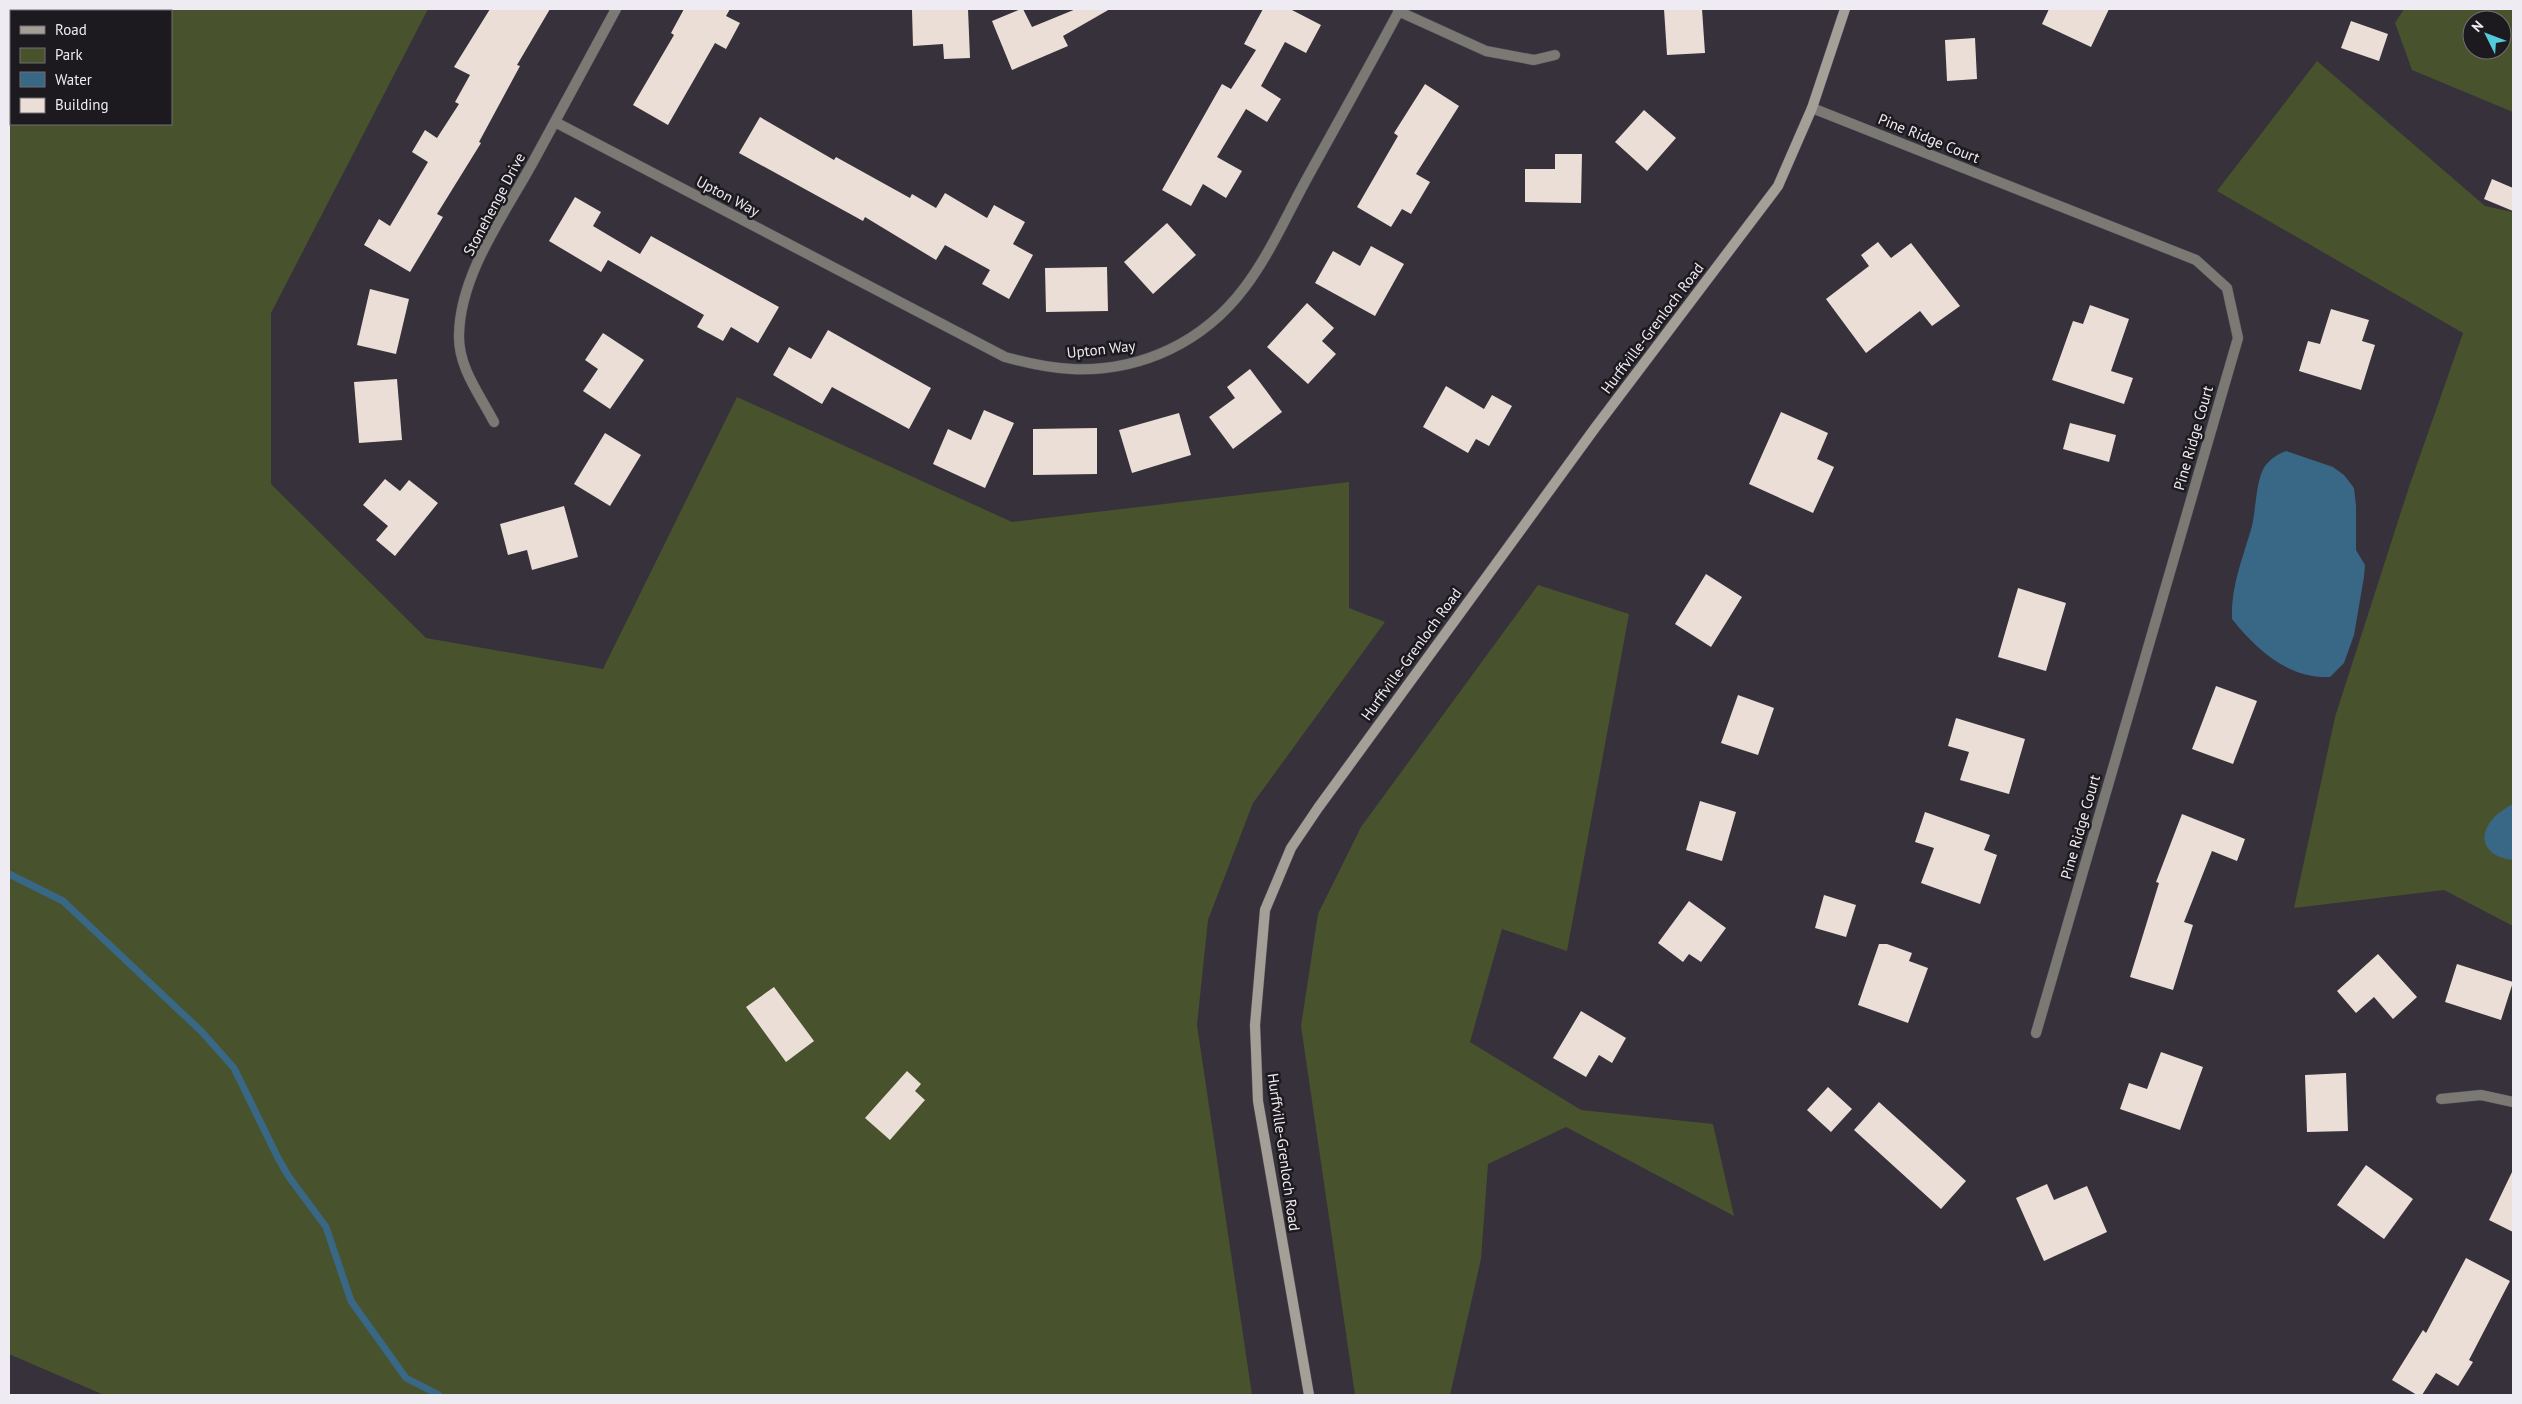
<svg xmlns="http://www.w3.org/2000/svg" width="2522" height="1404" viewBox="0 0 2522 1404" font-family="'PT Sans',sans-serif">
<style>
.green{fill:#48532d;fill-rule:evenodd}
.water{fill:#386885}
.lines{fill:none;stroke-linecap:round;stroke-linejoin:round}
.stream{stroke:#386885;stroke-width:7}
.building{fill:#ebded6}
.street-casing{stroke:#534f58;stroke-width:11}
.secondary-casing{stroke:#534f58;stroke-width:11}
.street{stroke:#7b7974;stroke-width:10}
.secondary{stroke:#a4a098;stroke-width:10}
.labels{text-anchor:middle;dominant-baseline:central;stroke-width:5;stroke-linejoin:round;paint-order:stroke}
.street-label{font-size:15px;fill:#eeebf2;stroke:#1c1a1e}
</style>
<rect width="100%" height="100%" fill="#36313b"/>
<path class="green" d="M9,9H428L271,313V484L426,638L603,669L737,397L1012,522L1349,482V608L1385,622L1253,803L1208,920L1197,1025L1252,1395H104L9,1354ZM11,11H171V124H11Z
M2404,9H2513V112L2412,70L2395,23ZM2472,20H2502V50H2472Z
M2317,61L2485,206L2513,212V926L2444,890L2294,908L2335,717L2409,487L2463,333L2217,191Z
M1538,585L1629,614L1567,951L1502,929L1470,1042L1581,1110L1713,1124L1734,1216L1566,1127L1488,1164L1481,1259L1450,1395H1355L1301,1026L1318,914L1361,827Z"/>
<path class="water" d="M2286,451L2333,467L2344,475L2354,488L2356,506V550L2365,565L2364,577L2354,635L2344,663L2330,677C2288,679 2256,649 2232,619C2231,585 2243,558 2252,526C2256,509 2256,479 2265,466C2271,458 2278,454 2286,451Z
M2513,804V860C2491,858 2475,843 2491,821C2496,814 2506,808 2513,804Z"/>
<g class="lines">
<path class="stream" d="M9,874L63,901L202,1032L234,1068L278,1158L289,1177L326,1227L351,1301L406,1378L439,1395"/>
</g>
<path class="building" d="M490,9H550L517,65L520,66L479,142L481,143L437,214L443,217L410,272L364,245L379,219L390,226L428,162L412,152L425,130L437,138L459,104L455,102L470,75L454,67Z
M684,9H730L726,16L740,23L726,49L715,43L668,125L633,105L674,35L671,33Z
M968,9L970,58L944,59L943,44L913,46L912,10Z
M1021,9H1023L1032,27L1076,9H1110L1063,36L1068,46L1012,70L992,21Z
M1263,9H1290L1321,25L1306,53L1285,42L1261,86L1281,99L1267,122L1246,109L1217,157L1242,171L1226,198L1203,184L1191,206L1162,190L1222,84L1231,89L1256,50L1244,44Z
M1664,9H1702L1705,53L1667,55Z
M2049,9H2109L2091,47L2042,24Z
M2351,21L2388,34L2379,61L2341,48Z
M1975,38L1977,79L1947,81L1945,40Z
M1425,84L1459,106L1416,174L1430,182L1411,214L1402,209L1391,227L1357,207L1398,136L1394,133Z
M1644,110L1676,138L1647,171L1615,142Z
M760,117L834,160L836,157L910,198L912,194L936,208L945,193L987,218L994,205L1025,222L1013,244L1033,255L1009,299L982,284L990,270L945,245L936,260L865,217L863,221L739,153Z
M1555,154H1582L1581,203L1525,202V169H1555Z
M2492,179L2513,188V211L2484,199Z
M575,197L601,212L593,226L640,254L651,236L779,307L758,343L731,327L723,341L697,327L704,315L608,260L601,272L549,241Z
M1167,223L1196,255L1153,294L1124,262Z
M1878,242L1891,258L1911,243L1960,306L1932,326L1920,311L1866,353L1826,299L1869,266L1861,255Z
M1371,246L1404,264L1375,316L1315,283L1333,251L1360,266Z
M1107,267L1108,311L1046,312L1045,268Z
M370,289L409,299L396,354L357,345Z
M1307,303L1334,328L1322,341L1336,354L1308,384L1267,347Z
M2090,305L2129,319L2111,371L2133,378L2124,404L2052,380L2073,321L2083,324Z
M2331,309L2369,320L2362,341L2375,345L2361,390L2299,371L2308,341L2320,344Z
M828,330L931,388L909,429L832,387L822,404L773,375L789,347L811,359Z
M603,333L644,360L610,409L583,391L598,369L585,360Z
M1250,369L1282,412L1233,449L1209,417L1235,398L1227,387Z
M397,379L402,440L359,443L354,382Z
M1446,386L1484,409L1492,395L1512,406L1489,446L1476,439L1468,453L1423,427Z
M984,410L1014,423L985,488L933,464L948,429L971,440Z
M1781,412L1828,433L1817,459L1834,467L1813,513L1749,484Z
M1179,413L1191,455L1132,473L1119,430Z
M2070,423L2116,435L2109,462L2063,449Z
M1097,428V474L1033,475V429Z
M605,433L641,455L610,506L574,484Z
M385,479L400,491L409,480L438,503L395,556L376,540L388,526L363,505Z
M564,506L578,557L532,570L527,550L508,555L500,524Z
M1706,574L1742,597L1711,647L1675,624Z
M2018,588L2066,603L2046,671L1998,657Z
M2216,686L2257,701L2233,764L2192,749Z
M1738,695L1774,708L1758,755L1721,743Z
M1956,718L2025,739L2009,794L1960,780L1969,752L1948,746Z
M1700,801L1736,812L1722,861L1686,850Z
M1925,812L1990,835L1984,850L1997,855L1980,904L1921,883L1934,848L1915,842Z
M2182,814L2245,839L2237,861L2212,851L2184,922L2193,925L2173,990L2130,977L2159,883L2156,882Z
M1824,895L1856,905L1846,937L1815,928Z
M1689,901L1726,928L1701,962L1689,954L1683,962L1658,943Z
M1879,944H1887L1912,953L1909,961L1928,968L1908,1023L1858,1005Z
M2378,954L2417,997L2393,1019L2374,997L2356,1013L2337,991Z
M2457,964L2513,982L2501,1020L2445,1002Z
M774,987L814,1041L786,1062L746,1007Z
M1581,1011L1626,1038L1612,1063L1599,1055L1586,1077L1553,1058Z
M2161,1052L2203,1067L2180,1130L2120,1109L2129,1083L2147,1089Z
M907,1071L921,1084L915,1091L925,1100L890,1140L865,1118Z
M2346,1073L2348,1131L2307,1132L2305,1075Z
M1828,1087L1852,1109L1831,1132L1807,1110Z
M1879,1102L1966,1181L1941,1209L1854,1130Z
M2366,1165L2413,1199L2384,1239L2337,1205Z
M2513,1170V1232L2489,1220Z
M2047,1184L2054,1200L2087,1186L2107,1232L2044,1261L2016,1198Z
M2466,1258L2510,1281L2469,1360L2473,1362L2458,1386L2436,1373L2422,1395H2417L2392,1380L2423,1330L2426,1333Z"/>
<g class="lines">
<defs>
<path id="street" d="M1398,11L1486,51L1534,60L1555,55
M1812,108L2196,260L2227,288L2238,338L2036,1033
M555,122L1005,357C1027,363 1049,368 1072,369C1141,372 1204,342 1245,287C1269,255 1286,217 1305,182C1337,124 1369,67 1400,9
M494,422C480,395 458,367 459,335C460,274 504,215 533,162C561,111 588,60 616,9
M2441,1099L2481,1095L2513,1102"/>
<path id="secondary" d="M1309,1395L1258,1101L1255,1025L1265,910L1291,848L1318,808L1595,428L1778,186L1812,108L1845,9"/>
</defs>
<use href="#street" class="street-casing"/>
<use href="#secondary" class="secondary-casing"/>
<use href="#street" class="street"/>
<use href="#secondary" class="secondary"/>
</g>
<g class="labels">
<g class="street-label">
<text transform="translate(1929 138) rotate(22)">Pine Ridge Court</text>
<text transform="translate(728 196) rotate(28)">Upton Way</text>
<text transform="translate(494 204) rotate(-62)">Stonehenge Drive</text>
<text transform="translate(1652 328) rotate(-53)">Hurffville-Grenloch Road</text>
<text transform="translate(1101 349) rotate(-6)">Upton Way</text>
<text transform="translate(2193 438) rotate(-74)">Pine Ridge Court</text>
<text transform="translate(1411 654) rotate(-54)">Hurffville-Grenloch Road</text>
<text transform="translate(2080 827) rotate(-74)">Pine Ridge Court</text>
<text transform="translate(1284 1152) rotate(82)">Hurffville-Grenloch Road</text>
</g>
</g>
<rect width="2522" height="1404" fill="none" stroke="#eeebf2" stroke-width="20"/>
<rect x="10" y="10" width="162" height="115" fill="#1c1a1e" stroke="#706e73"/>
<rect x="20" y="26" width="25" height="8" fill="#a4a098" stroke="#706e73"/>
<text x="55" y="35" font-size="15" fill="#eeebf2">Road</text>
<rect x="20" y="48" width="25" height="15" fill="#48532d" stroke="#706e73"/>
<text x="55" y="60" font-size="15" fill="#eeebf2">Park</text>
<rect x="20" y="72" width="25" height="15" fill="#386885" stroke="#706e73"/>
<text x="55" y="85" font-size="15" fill="#eeebf2">Water</text>
<rect x="20" y="98" width="25" height="15" fill="#ebded6" stroke="#706e73"/>
<text x="55" y="110" font-size="15" fill="#eeebf2">Building</text>
<g transform="translate(2487 35) rotate(312)"><circle r="24" fill="#1c1a1e" stroke="#706e73"/>
<path d="M0-4L9 19L0 12L-9 19Z" fill="#54cadd"/>
<text y="-8" font-size="14" font-weight="bold" text-anchor="middle" fill="#eeebf2">N</text>
</g>
</svg>
